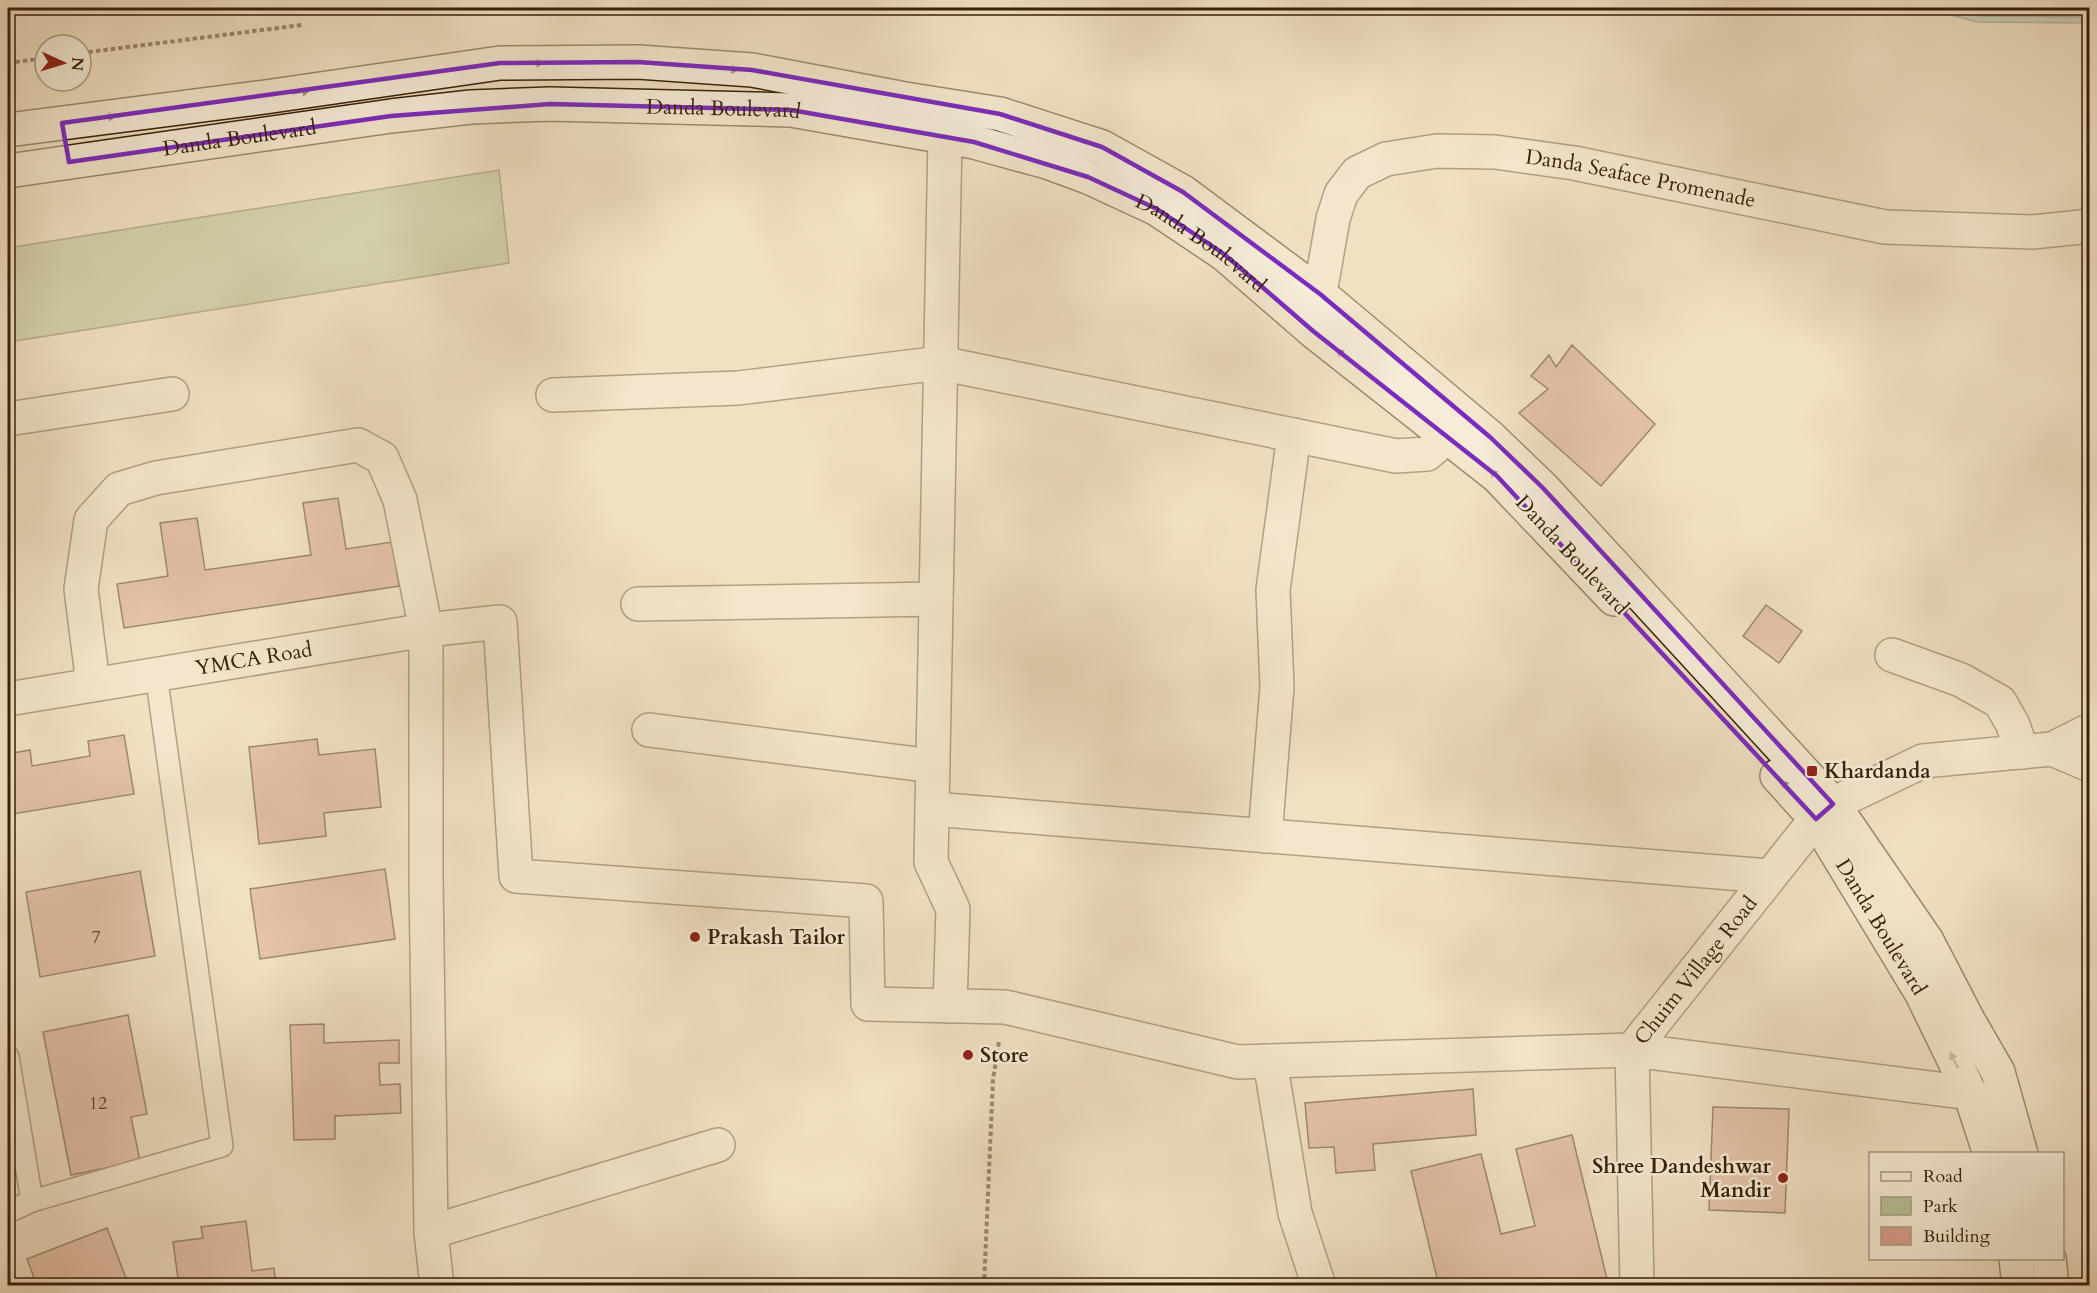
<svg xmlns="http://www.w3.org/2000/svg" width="2097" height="1293" viewBox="0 0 2097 1293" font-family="Cardo,serif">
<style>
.green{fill:#b6c396;stroke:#767250;stroke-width:1.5}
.water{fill:#9ebbbd;stroke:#747d75;stroke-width:1.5}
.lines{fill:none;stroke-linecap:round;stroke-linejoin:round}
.shore{stroke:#6a6e64;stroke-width:1.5}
.building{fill:#d9a08c;stroke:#36210a;stroke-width:1.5}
.lane-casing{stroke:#655138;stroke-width:24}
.street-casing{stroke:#655138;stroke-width:36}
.secondary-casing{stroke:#36210a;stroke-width:36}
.path{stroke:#36210a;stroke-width:4;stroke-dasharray:4.5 3;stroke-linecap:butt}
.lane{stroke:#f6ecd8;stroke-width:21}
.street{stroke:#f6ecd8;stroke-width:33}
.secondary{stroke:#f6ecd8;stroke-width:33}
.oneway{fill:#a0917b}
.marked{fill:none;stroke:#7b2cbf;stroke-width:4.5;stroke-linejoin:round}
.poi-dot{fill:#8f2418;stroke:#f6ecd8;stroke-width:2}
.labels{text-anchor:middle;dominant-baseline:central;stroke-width:5;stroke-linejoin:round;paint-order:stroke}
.number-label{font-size:18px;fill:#5f412a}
.street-label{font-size:21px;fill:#36210a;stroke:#f6ecd8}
.poi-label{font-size:21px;font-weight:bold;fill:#36210a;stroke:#f6ecd8;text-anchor:start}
</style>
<rect width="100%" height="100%" fill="#f1e1c3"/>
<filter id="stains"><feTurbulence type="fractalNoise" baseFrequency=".00333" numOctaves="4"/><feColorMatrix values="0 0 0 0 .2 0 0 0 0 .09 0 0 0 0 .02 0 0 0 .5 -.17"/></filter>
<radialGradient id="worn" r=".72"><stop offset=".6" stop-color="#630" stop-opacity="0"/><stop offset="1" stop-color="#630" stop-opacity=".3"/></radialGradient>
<path class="green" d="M499,170L509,263L8,342V248Z"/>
<path class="water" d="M1923,8H2089V23L1978,22Z"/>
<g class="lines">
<path class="shore" d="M1946,8L1979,16L2090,17
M1976,8L2090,9"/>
</g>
<path class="building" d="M1572,345L1655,424L1601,486L1519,413L1548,389L1531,376L1549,355L1556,367Z
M338,498L346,549L392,542L399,586L124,628L117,584L168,576L160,523L197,518L205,570L311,555L303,503Z
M1766,605L1802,631L1779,663L1743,636Z
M124,735L134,794L13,814L8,783V754L30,750L32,766L90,756L88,741Z
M317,739L319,755L375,749L381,807L324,813L326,836L259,844L249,747Z
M385,869L395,939L260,959L250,889Z
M140,871L155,956L40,977L26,892Z
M128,1015L147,1114L131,1117L140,1161L71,1175L43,1032Z
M324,1024V1043L399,1040V1063H379L380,1085L400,1084L401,1113L335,1116V1139L294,1140L290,1025Z
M1473,1089L1476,1135L1373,1144L1375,1170L1336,1173L1334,1147L1309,1148L1305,1103Z
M1713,1107L1789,1109L1785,1213L1709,1210Z
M1572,1135L1607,1279L1582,1286H1439L1411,1171L1481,1154L1501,1234L1535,1226L1516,1149Z
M246,1221L252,1271L274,1268L276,1286H179L173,1242L203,1238L201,1227Z
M107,1228L129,1286H37L27,1259Z"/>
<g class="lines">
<defs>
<path id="lane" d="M8,1057L32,1201
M8,1212L32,1201L222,1146L156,674"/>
<g id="street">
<path d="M949,110L945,137L931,862L953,909L950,1006"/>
<path id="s1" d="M1315,321L1333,219L1341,194L1357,173L1386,159L1437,151L1495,152L1574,163L1885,227L2032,232L2090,226"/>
<path d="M553,395L738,388L940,363L1396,456L1427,454L1447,437"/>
<path d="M8,419L172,394"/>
<path d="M638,604L936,599"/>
<path d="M1892,655L1961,680L2000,702L2013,725L2022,752"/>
<path d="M93,684L81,589L91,520L119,489L156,478L358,445L382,458L400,500L426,630V876L431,1232L437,1286"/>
<path id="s2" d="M8,699L426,630L500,622L516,876L866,901L868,1004L1005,1007L1238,1062L1632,1050L1970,1093"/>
<path d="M649,730L933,766"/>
<path d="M2052,749L2090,730"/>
<path d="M932,809L1769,876"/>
<path d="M1265,836L1277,687L1273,590L1294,435"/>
<path d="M1270,1061L1295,1213L1319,1286"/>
<path d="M431,1232L718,1145"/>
<path id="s3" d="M1637,1286L1632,1050L1816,819L1833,804L1923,761L2052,749L2090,765"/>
</g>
<g id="secondary">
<path d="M8,130L265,97L500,63L638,62L752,70L905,99L1000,114L1102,147L1183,192L1320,294L1490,437L1543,488L1833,804L1927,941L1968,1020L1998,1072L2021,1154"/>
<path id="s4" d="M8,171L391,116L471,107L550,104L791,110L974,142L1047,162L1088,177L1157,209L1224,254L1313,331L1497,476L1614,599"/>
<path id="s5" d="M1777,776L1816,819L1922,994L1970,1093L1990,1154"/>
<path d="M2016,1258L2019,1286"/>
<path d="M2049,1258L2052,1286"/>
</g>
</defs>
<use href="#lane" class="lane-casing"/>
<use href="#street" class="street-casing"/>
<use href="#secondary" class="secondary-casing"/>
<path class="path" d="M81,53L302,25
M8,63L45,58
M984,1286L993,1080L999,1041"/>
<use href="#lane" class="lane"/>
<use href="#street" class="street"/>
<use href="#secondary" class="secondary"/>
</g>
<defs><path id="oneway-solid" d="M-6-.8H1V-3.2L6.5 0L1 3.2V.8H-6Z" transform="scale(1.5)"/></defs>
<g class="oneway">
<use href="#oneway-solid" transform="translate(535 63) rotate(-1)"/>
<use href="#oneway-solid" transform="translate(730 69) rotate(4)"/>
<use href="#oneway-solid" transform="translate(301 92) rotate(-9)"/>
<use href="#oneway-solid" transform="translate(107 117) rotate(-7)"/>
<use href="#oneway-solid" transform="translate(1343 355) rotate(-142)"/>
<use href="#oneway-solid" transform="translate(1496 476) rotate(-138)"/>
<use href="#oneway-solid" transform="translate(1787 787) rotate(-133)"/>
<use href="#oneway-solid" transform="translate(1954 1060) rotate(-116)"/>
</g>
<path d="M0 0H2097V1293H0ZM638,62L752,70L1000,114L1102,147L1183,192L1320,294L1490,437L1543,488L1833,804L1816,819L1497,476L1313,331L1224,254L1157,209L1088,177L974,142L791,110L550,104L391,116L69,162L62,123L500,63Z" fill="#f1e1c3" fill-opacity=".55" fill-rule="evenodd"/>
<path class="marked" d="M638,62L752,70L1000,114L1102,147L1183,192L1320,294L1490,437L1543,488L1833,804L1816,819L1497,476L1313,331L1224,254L1157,209L1088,177L974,142L791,110L550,104L391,116L69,162L62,123L500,63Z"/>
<g class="poi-dot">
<rect x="1806" y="765" width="12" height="12" rx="3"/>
<circle cx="695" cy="937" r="6"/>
<circle cx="968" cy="1055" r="6"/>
<circle cx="1783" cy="1178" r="6"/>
</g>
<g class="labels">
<g class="number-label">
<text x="96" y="937">7</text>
<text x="98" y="1103">12</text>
</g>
<g class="street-label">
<text stroke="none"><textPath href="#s4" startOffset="720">Danda Boulevard</textPath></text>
<text stroke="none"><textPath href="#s4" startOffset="234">Danda Boulevard</textPath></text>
<text stroke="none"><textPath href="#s1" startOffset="446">Danda Seaface Promenade</textPath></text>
<text stroke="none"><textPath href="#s4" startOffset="1224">Danda Boulevard</textPath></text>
<text transform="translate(1572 555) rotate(47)">Danda Boulevard</text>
<text stroke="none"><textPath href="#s2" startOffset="249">YMCA Road</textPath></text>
<text stroke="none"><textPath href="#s5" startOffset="184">Danda Boulevard</textPath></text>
<text stroke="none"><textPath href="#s3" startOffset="338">Chuim Village Road</textPath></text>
</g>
<g class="poi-label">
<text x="1824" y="771">Khardanda</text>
<text x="707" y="937">Prakash Tailor</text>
<text x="980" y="1055">Store</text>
<text x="1771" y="1166" text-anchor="end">Shree Dandeshwar<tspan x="1771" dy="24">Mandir</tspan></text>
</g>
</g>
<rect width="2097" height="1293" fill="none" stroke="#f1e1c3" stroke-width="30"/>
<rect x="9" y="9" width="2079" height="1275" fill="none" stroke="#36210a" stroke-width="3"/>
<rect x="15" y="15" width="2067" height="1263" fill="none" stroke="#36210a" stroke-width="1.5"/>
<rect x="1869" y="1152" width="195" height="108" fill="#f6ecd8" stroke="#a99b86" stroke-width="1.5"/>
<rect x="1881" y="1172" width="30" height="9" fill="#f6ecd8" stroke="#a99b86" stroke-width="1.5"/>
<text x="1923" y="1182" font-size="18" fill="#36210a">Road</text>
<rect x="1881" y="1197" width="30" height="18" fill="#b6c396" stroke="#a99b86" stroke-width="1.5"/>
<text x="1923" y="1212" font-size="18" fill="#36210a">Park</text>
<rect x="1881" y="1227" width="30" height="18" fill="#d9a08c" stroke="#a99b86" stroke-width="1.5"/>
<text x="1923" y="1242" font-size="18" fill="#36210a">Building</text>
<g transform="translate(63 63) rotate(94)"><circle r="28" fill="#f6ecd8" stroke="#a99b86" stroke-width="1.5"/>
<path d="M0-4.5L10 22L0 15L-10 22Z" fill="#8f2418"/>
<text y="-9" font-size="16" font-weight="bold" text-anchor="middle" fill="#36210a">N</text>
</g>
<rect width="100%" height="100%" filter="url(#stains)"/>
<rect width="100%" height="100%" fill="url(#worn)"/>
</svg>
